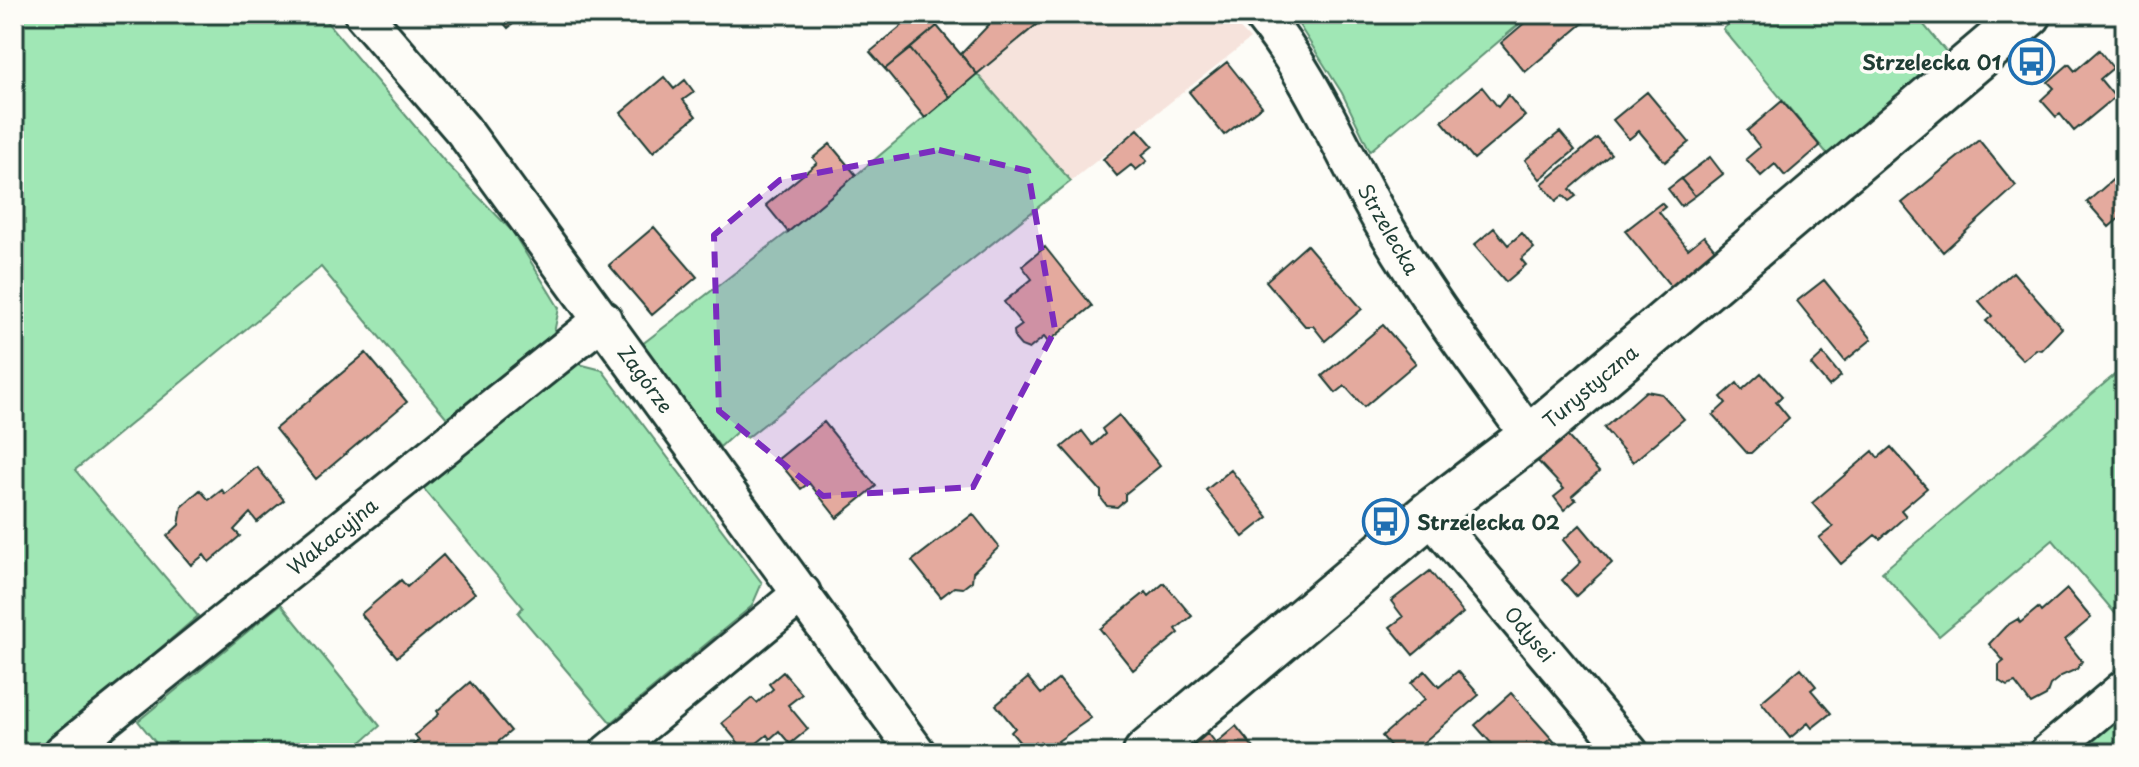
<svg xmlns="http://www.w3.org/2000/svg" width="2139" height="767" viewBox="0 0 2139 767" font-family="'Playpen Sans',sans-serif">
<style>
.built{fill:#f6e3dc}
.green{fill:#a0e7b5;stroke:#609274;stroke-width:2}
.building{fill:#e4aa9e;stroke:#1f3d34;stroke-width:2}
.lines{fill:none;stroke-linecap:round;stroke-linejoin:round}
.minor-casing{stroke:#1f3d34;stroke-width:42}
.tertiary-casing{stroke:#1f3d34;stroke-width:50}
.minor{stroke:#fdfcf7;stroke-width:36}
.tertiary{stroke:#fdfcf7;stroke-width:44}
.marked{fill:#7b2cbf;fill-opacity:0.2;stroke:#7b2cbf;stroke-width:6;stroke-dasharray:16 10;stroke-linejoin:round}
.labels{text-anchor:middle;dominant-baseline:central;stroke-width:7;stroke-linejoin:round;paint-order:stroke}
.poi-label{font-size:20px;font-weight:bold;fill:#1f3d34;stroke:#fdfcf7;text-anchor:end}
.street-label{font-size:20px;fill:#1f3d34;stroke:#fdfcf7}
</style>
<rect width="100%" height="100%" fill="#fdfcf7"/>
<filter id="ink" filterUnits="userSpaceOnUse"><feTurbulence type="fractalNoise" baseFrequency=".0125" numOctaves="2"/><feDisplacementMap in="SourceGraphic" scale="16" xChannelSelector="R" yChannelSelector="G"/><feConvolveMatrix kernelMatrix="1 2 1 2 8 2 1 2 1" color-interpolation-filters="sRGB"/></filter>
<g filter="url(#ink)">
<path class="built" d="M1049,14H1226L1250,39L1071,181L977,74Z"/>
<path class="green" d="M14,14H320L446,163L512,231L559,308L554,333L447,418L321,267L75,470L198,616L38,753H14Z
M1292,14H1531L1370,151L1342,93Z
M1740,14H1915L1952,59L1835,163L1723,29Z
M977,74L1071,181L747,438L739,430L720,447L641,345L788,232Z
M575,363L602,370L762,583L752,606L611,723L518,613L523,607L423,488Z
M2125,366V625L2053,540L1939,636L1882,572Z
M281,604L380,726L349,753H164L138,721Z
M2125,712V753H2077Z"/>
<path class="building" d="M496,14H525L508,28Z
M916,14H927L937,26L885,69L870,52Z
M1037,14L1042,20L977,74L961,54L998,15Z
M1535,14H1594L1525,72L1501,43Z
M937,26L977,74L950,97L910,49Z
M910,49L950,97L925,118L885,69Z
M2099,50L2113,68L2100,79L2115,97L2074,131L2060,114L2056,117L2041,100L2054,88L2048,82L2069,64L2075,71Z
M1227,62L1262,106L1224,135L1189,92Z
M664,77L674,89L685,80L694,92L683,100L696,116L653,152L621,113Z
M1482,87L1498,107L1508,95L1525,116L1474,159L1442,121Z
M1647,92L1689,142L1665,162L1639,131L1629,139L1613,120Z
M1782,101L1820,146L1785,176L1775,164L1761,176L1746,159L1760,147L1747,131Z
M1138,129L1153,146L1142,155L1147,161L1136,170L1131,165L1117,176L1103,159Z
M1560,132L1575,150L1540,179L1525,160Z
M1597,138L1611,154L1570,189L1576,196L1569,201L1563,195L1556,201L1542,184Z
M1979,140L2016,186L1943,252L1902,203Z
M830,144L856,175L788,232L766,205L817,163L813,158Z
M1710,157L1723,174L1695,196L1681,179Z
M2125,169V213L2109,227L2087,202Z
M1681,179L1695,196L1681,206L1668,189Z
M1661,203L1665,207L1659,212L1688,249L1704,236L1724,261L1673,289L1625,231Z
M654,227L697,277L652,315L609,265Z
M1494,228L1508,245L1522,233L1534,248L1521,259L1526,265L1506,282L1474,245Z
M1307,245L1362,309L1325,341L1313,326H1305L1266,281Z
M1045,247L1092,306L1048,342L1044,337L1029,349L1021,346L1015,339L1014,331L1022,325L1004,302L1032,279L1022,266Z
M2013,272L2062,328L2041,350L2036,349L2023,360L1986,321L1992,316L1979,301Z
M1824,280L1872,339L1845,361L1797,301Z
M1383,325L1416,363L1364,407L1345,386L1336,393L1322,376Z
M366,353L407,402L316,479L275,429Z
M1823,354L1841,376L1829,386L1811,365Z
M1761,373L1782,396L1776,402L1789,418L1751,453H1747L1713,415L1726,403L1721,397L1737,383L1742,390Z
M1646,391L1662,394L1684,419L1633,462L1604,428Z
M1119,415L1160,466L1125,494V500L1117,507L1107,506L1101,498V491L1062,447L1082,431L1093,445L1105,434L1102,429Z
M824,422L876,486L837,518L809,483L801,489L777,460Z
M1563,431L1599,472L1572,496L1576,500L1564,510L1554,497L1564,489L1534,457Z
M1891,447L1927,488L1901,510L1906,516L1880,539L1875,535L1841,564L1819,538L1833,527L1812,503L1873,451L1878,458Z
M257,467L284,500L257,522L250,513L234,530L240,536L209,562L204,555L191,565L167,536L179,525L182,506L200,490L209,500L222,490L225,494Z
M1231,470L1268,517L1243,537L1206,490Z
M973,514L999,547L973,572L972,581L963,588L954,587L941,597L912,561Z
M1580,525L1612,563L1576,596L1562,580L1581,562L1563,540Z
M443,555L475,593L397,657L361,614L401,580L407,587Z
M1430,571L1463,613L1413,655L1390,627L1403,617L1391,601Z
M1164,583L1192,616L1176,629L1179,633L1133,670L1100,629L1146,592L1149,596Z
M2067,589L2091,618L2065,640L2082,661L2077,669L2061,676L2050,685L2046,696L2031,704L2015,683L2007,686L1999,681V665L2004,661L1989,644L2006,626L2018,619L2020,623L2038,608L2041,612Z
M1801,668L1816,686L1811,690L1831,713L1812,728L1808,723L1790,738L1761,702Z
M1425,671L1439,687L1458,671L1479,695L1411,753H1396L1382,736L1425,699L1411,683Z
M783,672L802,694L788,705L808,729L790,744L779,731L770,739L767,735L746,752L722,723L752,698L757,703L773,689L769,684Z
M1028,678L1041,694L1059,679L1091,718L1058,741L1060,744L1049,753H1036L1030,746L1026,750L1011,732L1015,728L996,705Z
M470,682L511,731L498,742L504,749L499,753H404L419,740L415,735L439,714L437,711Z
M1511,693L1551,738L1535,753H1500L1475,725Z
M1236,726L1258,753H1197L1192,747L1208,733L1216,743Z
M1551,738L1564,753H1535Z
M1901,743L1910,753H1889Z"/>
<g class="lines">
<defs>
<path id="minor" d="M363,14L463,130L917,753
M1261,14C1312,77 1341,150 1381,220C1425,296 1479,366 1530,437
M1429,514L1630,753
M62,753L603,319
M608,753L802,593
M2048,753L2125,688"/>
<path id="tertiary" d="M1146,753L1429,514L1530,437L2029,14"/>
</defs>
<use href="#minor" class="minor-casing"/>
<use href="#tertiary" class="tertiary-casing"/>
<use href="#minor" class="minor"/>
<use href="#tertiary" class="tertiary"/>
</g>
</g>
<path class="marked" d="M939,150L1028,171L1055,330L973,487L823,496L719,411L714,235L780,180Z"/>
<defs>
<symbol id="bus-ring" viewBox="-11 -11 22 22"><circle r="9.5" fill="#fdfcf7" stroke="#1f6fb2" stroke-width="1.5"/><path d="M-5-6H5V4H4V6H2V4H-2V6H-4V4H-5ZM-3.5-4V0h7V-4ZM-3.5 1.2v1.5H-2V1.2ZM2 1.2v1.5H3.5V1.2Z" fill="#1f6fb2"/></symbol>
</defs>
<g fill-rule="evenodd">
<use href="#bus-ring" x="2006" y="36" width="51" height="51"/>
<use href="#bus-ring" x="1360" y="496" width="51" height="51"/>
</g>
<g class="labels">
<g class="poi-label">
<text x="2001" y="62">Strzelecka 01</text>
<text x="1417" y="522" text-anchor="start">Strzelecka 02</text>
</g>
<g class="street-label">
<text transform="translate(1389 229) rotate(60)">Strzelecka</text>
<text transform="translate(646 379) rotate(54)">Zagórze</text>
<text transform="translate(1590 386) rotate(-40)">Turystyczna</text>
<text transform="translate(332 536) rotate(-39)">Wakacyjna</text>
<text transform="translate(1530 634) rotate(50)">Odysei</text>
</g>
</g>
<rect width="2139" height="767" fill="none" stroke="#fdfcf7" stroke-width="48"/>
<rect x="24" y="24" width="2091" height="719" fill="none" stroke="#1f3d34" stroke-width="3" filter="url(#ink)"/>
</svg>
